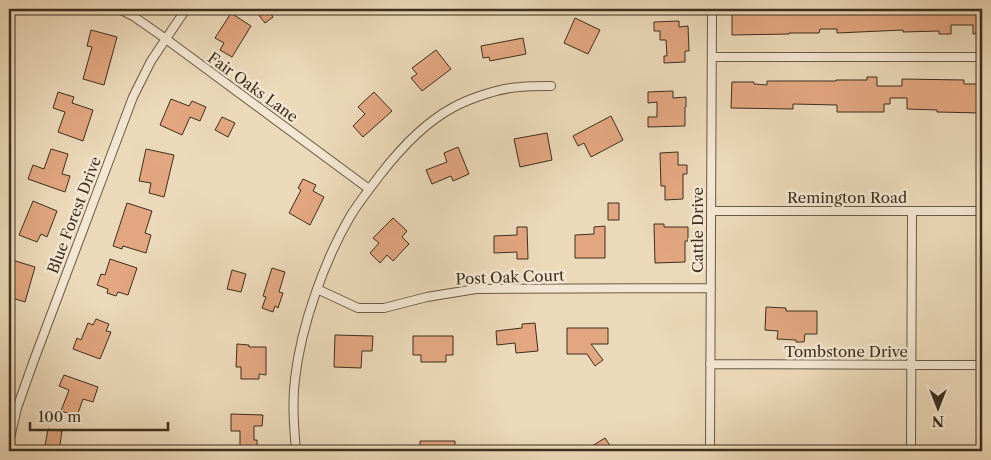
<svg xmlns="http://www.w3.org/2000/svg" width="991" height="460" viewBox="0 0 991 460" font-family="'Libre Caslon Text',serif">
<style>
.building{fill:#e2a680;stroke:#3d2f1c}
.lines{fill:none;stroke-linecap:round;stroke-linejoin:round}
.minor-casing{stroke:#695a43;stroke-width:10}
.minor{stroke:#f3e6d2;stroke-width:8}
.labels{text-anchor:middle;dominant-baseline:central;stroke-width:5;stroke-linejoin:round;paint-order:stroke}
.street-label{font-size:15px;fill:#3d2f1c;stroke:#f3e6d2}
</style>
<rect width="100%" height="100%" fill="#ecd9b9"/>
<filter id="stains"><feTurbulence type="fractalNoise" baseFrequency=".004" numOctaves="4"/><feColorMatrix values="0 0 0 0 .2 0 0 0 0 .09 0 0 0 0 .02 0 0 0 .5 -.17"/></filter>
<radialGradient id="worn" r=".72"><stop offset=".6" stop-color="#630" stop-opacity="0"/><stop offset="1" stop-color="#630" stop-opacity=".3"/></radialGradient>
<path class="building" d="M254,9H277L270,13L273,17L265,23Z
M732,9H982V33L973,34V25H951V34H939V31L903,32V30L837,33V29H820L819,33H789V34L732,35Z
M231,13L251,26L232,57L220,50L224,43L215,38Z
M575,18L600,30L588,54L564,43Z
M679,21V27L688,26L689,51H685V62L664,63V56H667L666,40H660V31H654V22Z
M91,30L117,37L104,85L83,79L92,47L87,46Z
M523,38L526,54L490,61L489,57L483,58L481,46Z
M436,50L451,69L422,91L411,78L417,74L412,68Z
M867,77H877V86H902V79L964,80V84H982V113L937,112V110L907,109V98H890V104H884V112H837V105L793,104V109L731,108L732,82H754V84L767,85V81H836V80H867Z
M673,91V98L686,97V107H685V126L648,127V117H657V102L648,103V92Z
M58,92L74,97L72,103L93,110L83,141L58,132L65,112L53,108Z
M374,92L392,111L363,137L353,126L365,114L358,107Z
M171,99L189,106L192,101L206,107L200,121L190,117L182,135L160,125Z
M611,116L623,140L591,157L584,143L578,146L573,136Z
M222,117L235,123L228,137L215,130Z
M547,133L552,160L520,167L514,139Z
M458,147L469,174L453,181L451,176L432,184L426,170L447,162L444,153Z
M51,149L68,154L62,174L70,176L65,192L28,179L33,165L44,169Z
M146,149L174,155L164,197L149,193L151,183L139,181Z
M678,152V165H687V174H683V199L665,200V186H661L660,153Z
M303,179L316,185L313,191L324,197L310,225L289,213L301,190L298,188Z
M33,201L57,211L47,237L41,234L37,242L19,235Z
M127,203L152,211L145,233L151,235L146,253L123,246L122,249L113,246Z
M608,203H619V220H608Z
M393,218L407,231L402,237L409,244L393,261L387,255L380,263L370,253L379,243L373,238Z
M654,224H664V227H688V241H685V262L655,263Z
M605,226V258H575V235L594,234V227Z
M517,227H527L528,259H517V252L494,253V236L517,235Z
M9,259L35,267L25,302L9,297Z
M110,259L137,268L128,295L118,292L116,296L107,293L108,289L97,285L101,274L105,275Z
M272,268L285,272L279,292L283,293L278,308L275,306L273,312L262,308L266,297L263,296Z
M232,270L246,274L241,292L227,289Z
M766,307L786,308V311H817V334H805L804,342H796V340L777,339L778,331L765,330Z
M96,319L109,324L106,331L111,332L100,359L73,349L77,338L81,340L88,323L93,325Z
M535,323L538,351L516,353L515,343L497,345L496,331L522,328V324Z
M567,328H608V344H591L603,360L595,366L587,354H567Z
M335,335L373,336L372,351H362L361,368L334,367Z
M413,336H453V355H446V362H421V355H413Z
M237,344L249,345V347H266V375L259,374V379H241V367H236Z
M64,375L98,387L93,402L83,399L77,416L61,411L69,390L59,386Z
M231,414L263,415L262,426H254V440H257V448H240V431H231Z
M48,429L62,431L59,451H44Z
M605,438L611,447L604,451H584Z
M420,441H455V451H420Z"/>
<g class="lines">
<defs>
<path id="minor" d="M119,9L133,16L166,39L369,189
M712,57H982
M711,211H982
M317,289L358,308H384L427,297L476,289L711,288
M710,364L982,365
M9,442L17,408L34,360L133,97L151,61L186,9
M296,451C294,427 292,403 295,379C301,326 324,261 351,215C360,201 370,188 380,175C400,149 423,124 452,108C470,98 500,88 520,87C530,86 541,86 551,86
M710,451L712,9
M911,451L912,211"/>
</defs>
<use href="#minor" class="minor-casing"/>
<use href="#minor" class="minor"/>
</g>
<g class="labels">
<g class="street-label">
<text transform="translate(253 87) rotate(36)">Fair Oaks Lane</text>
<text x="847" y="197">Remington Road</text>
<text transform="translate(74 215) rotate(-69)">Blue Forest Drive</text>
<text transform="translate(697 230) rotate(-90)">Cattle Drive</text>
<text transform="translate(510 277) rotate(-2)">Post Oak Court</text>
<text x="846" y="351">Tombstone Drive</text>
</g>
</g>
<rect width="991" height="460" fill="none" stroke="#ecd9b9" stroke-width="30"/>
<rect x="10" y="10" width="971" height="440" fill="none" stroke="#3d2f1c" stroke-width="2.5"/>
<rect x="15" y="15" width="961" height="430" fill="none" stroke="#3d2f1c"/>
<g transform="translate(938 408) rotate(180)" stroke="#f3e6d2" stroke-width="4" paint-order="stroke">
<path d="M0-4L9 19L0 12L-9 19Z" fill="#3d2f1c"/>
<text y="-8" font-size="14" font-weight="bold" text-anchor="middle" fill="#3d2f1c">N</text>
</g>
<path d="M30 422v8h138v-8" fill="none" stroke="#3d2f1c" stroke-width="2.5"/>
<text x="38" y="422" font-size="15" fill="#3d2f1c" stroke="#f3e6d2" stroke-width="4" paint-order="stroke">100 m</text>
<rect width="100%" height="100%" filter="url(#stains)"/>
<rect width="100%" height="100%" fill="url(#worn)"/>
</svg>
